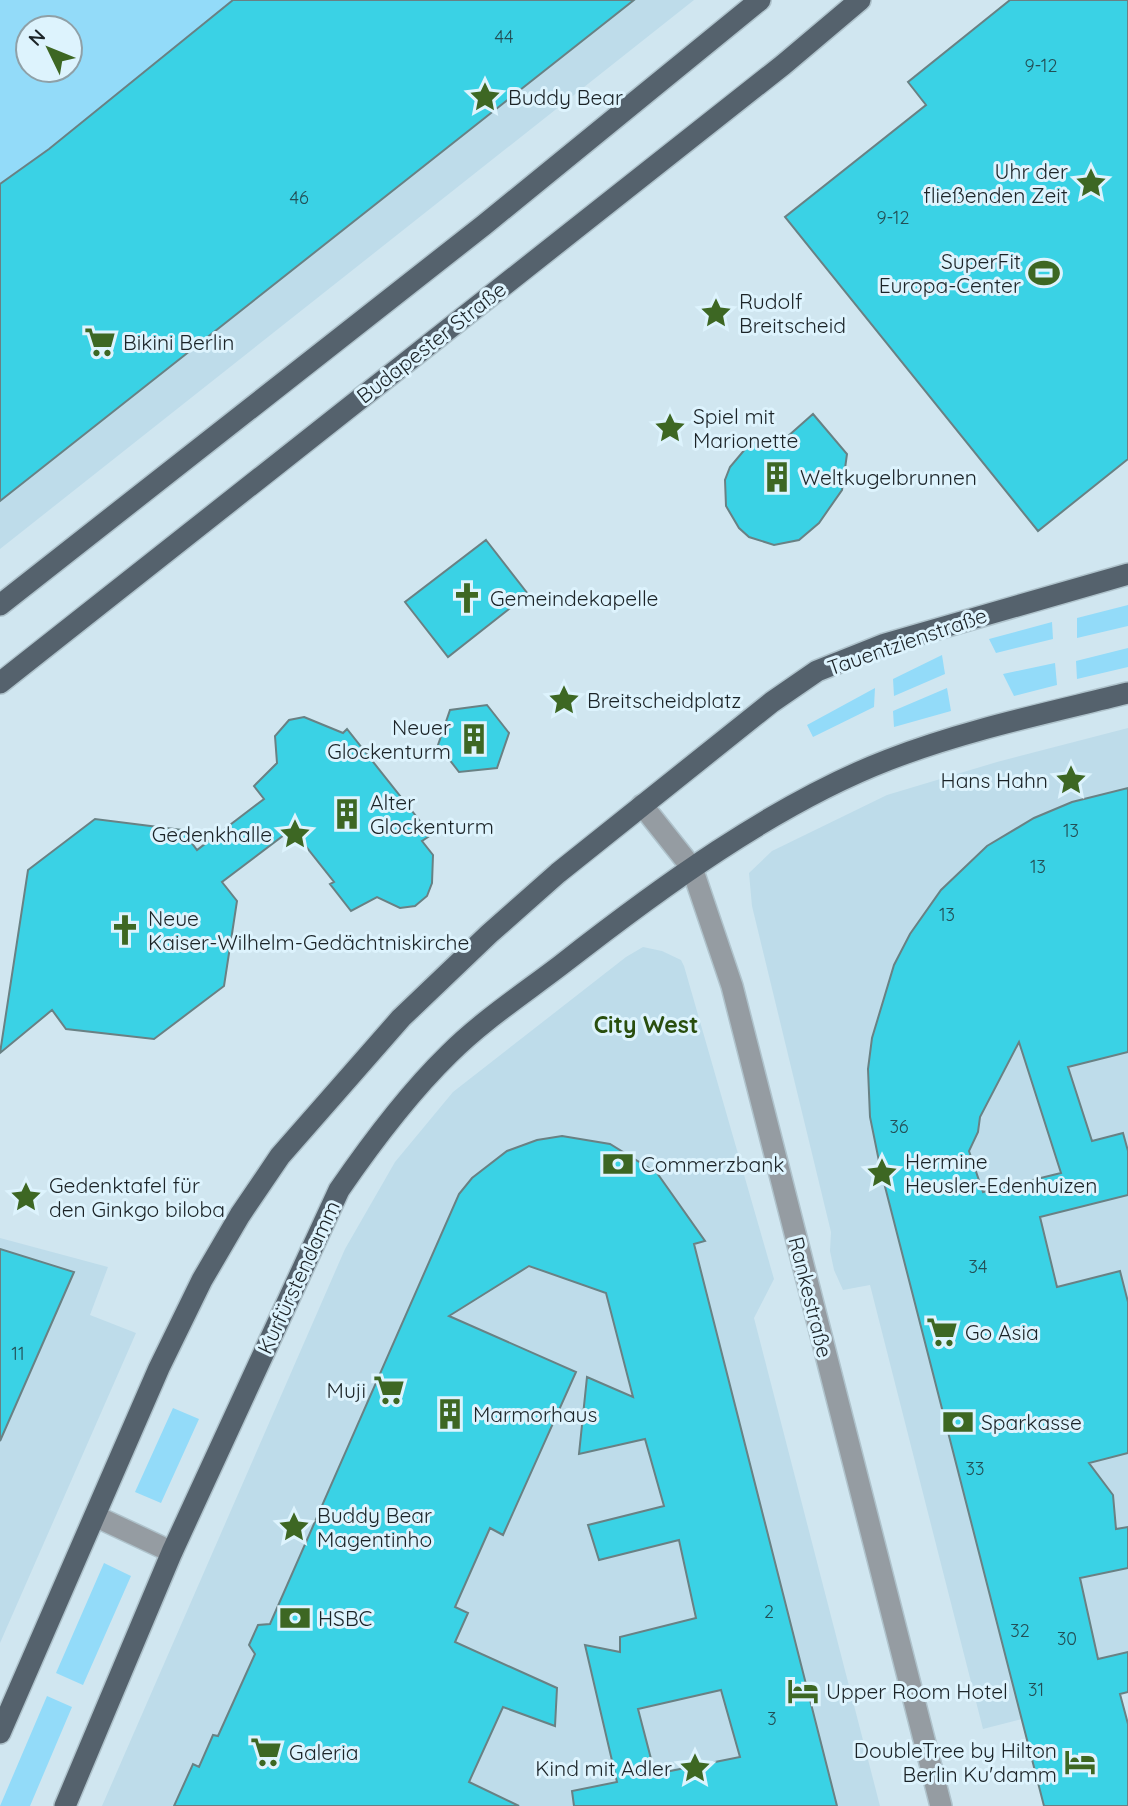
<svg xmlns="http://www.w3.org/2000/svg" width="1128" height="1806" viewBox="0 0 1128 1806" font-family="Quicksand,sans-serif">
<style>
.built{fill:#bedcea}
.green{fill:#93dbf9;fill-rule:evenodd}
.building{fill:#3ad2e5;stroke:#698184;stroke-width:2;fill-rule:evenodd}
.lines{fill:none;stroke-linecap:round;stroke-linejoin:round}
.minor-casing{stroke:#afc3cc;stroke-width:24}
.major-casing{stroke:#afc3cc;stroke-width:24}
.minor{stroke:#959ca2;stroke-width:21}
.major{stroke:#55626d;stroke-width:21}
.labels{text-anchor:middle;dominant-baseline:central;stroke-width:6;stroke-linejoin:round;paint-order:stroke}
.number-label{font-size:18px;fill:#234f56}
.poi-label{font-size:21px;fill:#1b2327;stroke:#ddf3fd;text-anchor:start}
.street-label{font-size:21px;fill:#1b2327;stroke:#ddf3fd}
.neighbourhood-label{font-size:23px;font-weight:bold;fill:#294e0e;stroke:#ddf3fd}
</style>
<rect width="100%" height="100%" fill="#d0e6f0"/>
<path class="built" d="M233,0H694L0,549V183L49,149Z
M1128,728V1692L983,1729L870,1285L843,1290L834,1270L830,1251L831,1232L752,906L749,873L772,851L887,795L997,762Z
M643,947L662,951L681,960L684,966L774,1279L754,1318L880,1806H102L345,1249L395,1162L453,1092L626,957Z
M0,1238L108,1267L90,1315L136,1333L0,1643Z"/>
<path class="green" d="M0,0H233L49,149L0,183ZM28,28H70V70H28Z
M1128,605V626L1077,638V618Z
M1052,622L1053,639L996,653L989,639Z
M1128,648V667L1077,679L1076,661Z
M942,655L945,674L894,696L893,679Z
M1055,663L1057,685L1014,696L1003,674Z
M875,688L874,707L813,737L807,725Z
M947,688L951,711L894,727L893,711Z
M173,1408L199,1419L161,1503L135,1492Z
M104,1563L131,1576L83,1685L56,1673Z
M47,1696L72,1707L30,1806H0Z"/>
<path class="building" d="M233,0H634L0,501V184L49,149Z
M1010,0H1128V459L1038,531L785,217L926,105L908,82Z
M813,414L847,454L842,490L819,523L799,540L774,545L749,537L739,528L726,506L725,480L730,467L746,448L755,442L770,437H787Z
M486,540L528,594L448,657L405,602Z
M487,705L509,733L497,768L459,772L438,745L450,710Z
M304,717L343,733L347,729L431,835L422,841L433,855L432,883L427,896L415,906L400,908L377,897L351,911L330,884L334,882L292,829L222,882L237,901L224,986L154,1039L66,1029L52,1010L0,1053L28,870L95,819L182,830L197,850L264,799L254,786L277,763L275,736L289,720Z
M1128,788V1052L1068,1067L1092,1141L1123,1133L1128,1151V1195L1040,1217L1057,1287L1120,1271L1128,1302V1453L1089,1463L1113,1495L1116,1529L1128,1527V1568L1080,1578L1098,1659L1128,1652V1692L1120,1694L1128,1724V1806H1044L881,1171L870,1117L868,1069L872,1038L894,965L910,934L941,890L987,846L1034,818L1072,802ZM1019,1042L1061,1173L983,1192L969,1151L978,1132L980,1117Z
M562,1136L610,1144L657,1173L705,1241L694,1244L837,1806H574L572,1791L617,1782L585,1645L620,1652V1637L696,1618L679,1540L599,1560L588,1525L664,1506L645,1439L579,1454L587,1377L633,1397L606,1293L529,1266L449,1316L576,1372L503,1535L490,1528L455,1607L468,1613L455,1642L557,1688L555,1726L503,1707L469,1782L519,1806H174L193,1764L199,1767L213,1735L218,1736L255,1654L249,1645L258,1625L270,1624L459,1194L472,1178L507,1151L537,1140ZM721,1690L740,1757L655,1774L638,1709Z
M0,1249L74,1272L0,1441Z"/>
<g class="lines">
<defs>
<path id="minor" d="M642,805L692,868L732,986L941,1806
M95,1516L172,1552"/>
<path id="major" d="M0,605L484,225L760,0
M0,683L783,65L860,0
M0,1733L159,1368L202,1280L240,1215L280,1156L401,1018L489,934L558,873L772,702L817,671L885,644L1128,574
M65,1806L172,1552L339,1190C372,1142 407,1095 449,1054C482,1021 523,994 561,965C657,890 774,804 888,760C965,730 1048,713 1128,693"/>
</defs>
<use href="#minor" class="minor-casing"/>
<use href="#major" class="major-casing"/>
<use href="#minor" class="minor"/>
<use href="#major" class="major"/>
</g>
<defs>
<symbol id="sight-bare" viewBox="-9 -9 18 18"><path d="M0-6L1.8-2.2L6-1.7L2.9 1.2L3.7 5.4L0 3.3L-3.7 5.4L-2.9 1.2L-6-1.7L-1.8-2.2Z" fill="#3d6723" stroke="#ddf3fd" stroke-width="2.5" paint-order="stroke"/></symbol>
<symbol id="stadium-bare" viewBox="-9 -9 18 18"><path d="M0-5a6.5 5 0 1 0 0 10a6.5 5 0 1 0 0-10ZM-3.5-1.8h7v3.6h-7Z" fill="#3d6723" stroke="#ddf3fd" stroke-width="2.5" paint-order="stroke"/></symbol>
<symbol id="supermarket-bare" viewBox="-9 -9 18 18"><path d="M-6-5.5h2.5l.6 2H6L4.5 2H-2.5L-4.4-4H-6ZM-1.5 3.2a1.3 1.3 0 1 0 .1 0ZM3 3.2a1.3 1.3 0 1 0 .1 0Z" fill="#3d6723" stroke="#ddf3fd" stroke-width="2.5" paint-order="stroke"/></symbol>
<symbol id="building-bare" viewBox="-9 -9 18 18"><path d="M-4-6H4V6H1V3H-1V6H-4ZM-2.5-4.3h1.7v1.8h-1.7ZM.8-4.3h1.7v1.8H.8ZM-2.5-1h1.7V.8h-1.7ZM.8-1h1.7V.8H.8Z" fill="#3d6723" stroke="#ddf3fd" stroke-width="2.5" paint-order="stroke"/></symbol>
<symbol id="church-bare" viewBox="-9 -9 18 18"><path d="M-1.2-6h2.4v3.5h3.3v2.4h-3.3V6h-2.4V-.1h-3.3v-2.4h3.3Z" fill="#3d6723" stroke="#ddf3fd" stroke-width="2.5" paint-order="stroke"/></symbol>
<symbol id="bank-bare" viewBox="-9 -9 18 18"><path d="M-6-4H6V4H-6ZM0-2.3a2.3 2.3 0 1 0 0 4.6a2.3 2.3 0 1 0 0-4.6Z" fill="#3d6723" stroke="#ddf3fd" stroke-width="2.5" paint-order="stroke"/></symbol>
<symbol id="hotel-bare" viewBox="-9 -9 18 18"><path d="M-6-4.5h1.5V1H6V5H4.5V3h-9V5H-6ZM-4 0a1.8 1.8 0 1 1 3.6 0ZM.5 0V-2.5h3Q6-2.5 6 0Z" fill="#3d6723" stroke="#ddf3fd" stroke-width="2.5" paint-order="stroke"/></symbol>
</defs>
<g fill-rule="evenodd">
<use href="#sight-bare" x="463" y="75" width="44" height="44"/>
<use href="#sight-bare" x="1069" y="161" width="44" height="44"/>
<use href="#stadium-bare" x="1022" y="251" width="44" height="44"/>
<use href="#sight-bare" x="694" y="291" width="44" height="44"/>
<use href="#supermarket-bare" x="78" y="320" width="44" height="44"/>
<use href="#sight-bare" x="648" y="406" width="44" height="44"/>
<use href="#building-bare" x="755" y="455" width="44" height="44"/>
<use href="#church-bare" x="445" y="576" width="44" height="44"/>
<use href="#sight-bare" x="542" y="678" width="44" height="44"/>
<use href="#building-bare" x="452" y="717" width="44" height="44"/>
<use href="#sight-bare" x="1049" y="758" width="44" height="44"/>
<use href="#building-bare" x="325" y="792" width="44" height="44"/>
<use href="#sight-bare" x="273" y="812" width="44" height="44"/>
<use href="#church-bare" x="103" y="908" width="44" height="44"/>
<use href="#bank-bare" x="596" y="1142" width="44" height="44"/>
<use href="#sight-bare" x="860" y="1151" width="44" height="44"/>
<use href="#sight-bare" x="4" y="1175" width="44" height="44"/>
<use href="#supermarket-bare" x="920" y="1310" width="44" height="44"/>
<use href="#supermarket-bare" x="367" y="1368" width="44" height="44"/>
<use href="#building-bare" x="428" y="1392" width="44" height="44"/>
<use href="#bank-bare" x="936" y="1400" width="44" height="44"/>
<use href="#sight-bare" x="272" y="1505" width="44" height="44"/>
<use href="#bank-bare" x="273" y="1596" width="44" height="44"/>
<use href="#hotel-bare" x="781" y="1669" width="44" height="44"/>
<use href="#supermarket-bare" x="244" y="1730" width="44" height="44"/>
<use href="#hotel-bare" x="1058" y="1740" width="44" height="44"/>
<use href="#sight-bare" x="673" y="1746" width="44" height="44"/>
</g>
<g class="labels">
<g class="number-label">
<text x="504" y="36">44</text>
<text x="1041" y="65">9-12</text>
<text x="299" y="197">46</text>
<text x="893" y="217">9-12</text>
<text x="1071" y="830">13</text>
<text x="1038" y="866">13</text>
<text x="947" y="914">13</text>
<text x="899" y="1126">36</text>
<text x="978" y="1266">34</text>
<text x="18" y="1353">11</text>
<text x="975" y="1468">33</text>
<text x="769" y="1611">2</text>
<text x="1020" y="1630">32</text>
<text x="1067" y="1638">30</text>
<text x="1036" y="1689">31</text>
<text x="772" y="1718">3</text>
</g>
<g class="poi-label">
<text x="508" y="97">Buddy Bear</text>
<text x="1068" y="171" text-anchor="end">Uhr der<tspan x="1068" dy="24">fließenden Zeit</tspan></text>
<text x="1021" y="261" text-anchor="end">SuperFit<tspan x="1021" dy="24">Europa-Center</tspan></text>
<text x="739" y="301">Rudolf<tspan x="739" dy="24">Breitscheid</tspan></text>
<text x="123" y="342">Bikini Berlin</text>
<text x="693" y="416">Spiel mit<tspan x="693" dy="24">Marionette</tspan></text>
<text x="800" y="477">Weltkugelbrunnen</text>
<text x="490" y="598">Gemeindekapelle</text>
<text x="587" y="700">Breitscheidplatz</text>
<text x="451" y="727" text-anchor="end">Neuer<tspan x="451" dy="24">Glockenturm</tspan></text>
<text x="1048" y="780" text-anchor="end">Hans Hahn</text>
<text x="370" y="802">Alter<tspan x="370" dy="24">Glockenturm</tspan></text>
<text x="272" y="834" text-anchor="end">Gedenkhalle</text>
<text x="148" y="918">Neue<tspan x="148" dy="24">Kaiser-Wilhelm-Gedächtniskirche</tspan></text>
<text x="905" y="1161">Hermine<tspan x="905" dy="24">Heusler-Edenhuizen</tspan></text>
<text x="641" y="1164">Commerzbank</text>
<text x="49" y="1185">Gedenktafel für<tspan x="49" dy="24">den Ginkgo biloba</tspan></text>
<text x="965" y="1332">Go Asia</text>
<text x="366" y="1390" text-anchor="end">Muji</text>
<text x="473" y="1414">Marmorhaus</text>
<text x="981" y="1422">Sparkasse</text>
<text x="317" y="1515">Buddy Bear<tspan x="317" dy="24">Magentinho</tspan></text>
<text x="318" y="1618">HSBC</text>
<text x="826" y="1691">Upper Room Hotel</text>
<text x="1057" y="1750" text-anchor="end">DoubleTree by Hilton<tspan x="1057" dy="24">Berlin Ku'damm</tspan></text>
<text x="289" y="1752">Galeria</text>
<text x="672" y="1768" text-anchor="end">Kind mit Adler</text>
</g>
<g class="street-label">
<text transform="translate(431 342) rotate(-38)">Budapester Straße</text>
<text transform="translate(907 641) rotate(-19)">Tauentzienstraße</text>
<text transform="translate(298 1277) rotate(-65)">Kurfürstendamm</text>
<text transform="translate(811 1297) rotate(76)">Rankestraße</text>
</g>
<g class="neighbourhood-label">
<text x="646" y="1024">City West</text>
</g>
</g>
<g transform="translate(49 49) rotate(313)"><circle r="33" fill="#ddf3fd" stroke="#8fa0a7" stroke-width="2"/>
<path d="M0-5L12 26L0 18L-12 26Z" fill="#3d6723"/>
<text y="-10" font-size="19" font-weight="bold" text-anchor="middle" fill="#1b2327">N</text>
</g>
</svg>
